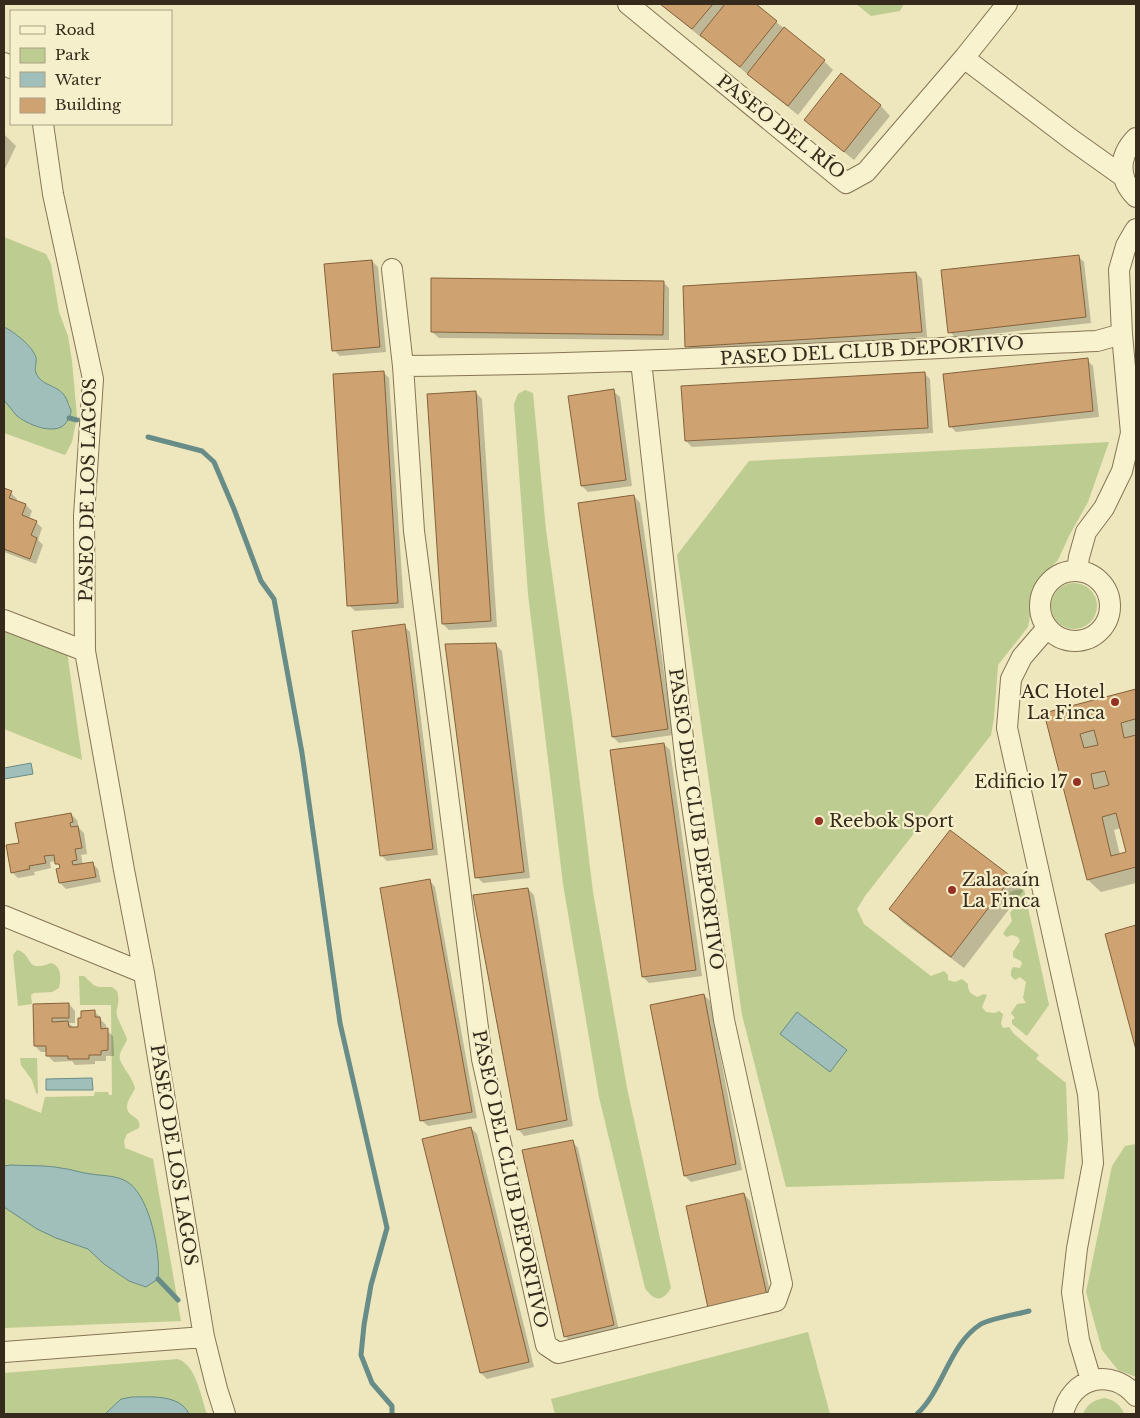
<svg xmlns="http://www.w3.org/2000/svg" width="1140" height="1418" viewBox="0 0 1140 1418" font-family="'Libre Baskerville',serif">
<style>
.green{fill:#bdcc90}
.water{fill:#a0bfba;stroke:#688c88}
.shadow{fill:#0003;fill-rule:evenodd}
.lines{fill:none;stroke-linecap:round;stroke-linejoin:round}
.stream{stroke:#688c88;stroke-width:5}
.building{fill:#cea371;stroke:#85623b;fill-rule:evenodd}
.minor-casing{stroke:#867555;stroke-width:22}
.minor{stroke:#f9f2cf;stroke-width:20}
.poi-dot{fill:#963224;stroke:#f6efcb;stroke-width:2}
.labels{text-anchor:middle;dominant-baseline:central;stroke-width:4.5;stroke-linejoin:round;paint-order:stroke}
.street-label{font-size:18px;fill:#352a1b;stroke:#f6efcb}
.poi-label{font-size:18px;fill:#352a1b;stroke:#f6efcb;text-anchor:end}
</style>
<rect width="100%" height="100%" fill="#eee6bc"/>
<path class="green" d="M856,4H904L900,11L871,16Z
M4,237L46,254L51,264L59,312L68,336L72,361L77,417L72,442L65,455L4,433Z
M525,390L533,393L546,530L572,718L593,892L627,1088L671,1288C662,1303 654,1301 645,1288L599,1097L563,884L528,594L514,404L518,394Z
M1109,442L1088,502L1069,536L1058,560L1036,583L1028,627L998,665L994,718L991,735L865,896L857,909L864,924L931,976L944,971L948,975V980L955,982L962,979L968,984C968,992 970,993 977,997L984,994L987,995L982,1007L986,1012L995,1013L999,1011L1003,1014L1001,1024L1003,1028L1009,1027L1014,1034L1039,1055L1036,1059L1066,1083L1068,1140L1064,1179L786,1187L742,1015L677,555L749,461Z
M1051 606a23 23 0 1 1 46 0a23 23 0 1 1-46 0Z
M4,627L67,651L82,760L4,729Z
M1024,889L1049,1005L1027,1036L1012,1024V1020L1015,1018L1011,1013L1017,1004L1026,1003L1023,998L1026,982L1020,977L1015,980L1011,976V971L1013,967L1020,968L1022,964L1021,961L1013,957V952L1020,941L1018,937L1012,935L1007,937L1003,934L1006,929L1012,921L1010,913L1015,906L1011,903L1009,893L1015,890Z
M17,950C34,954 24,974 51,963C62,966 61,979 59,988L52,992L34,993L31,995L32,1004L18,1006L13,955Z
M79,976H84C97,988 93,987 112,987L117,991C121,1003 115,1008 117,1016C120,1024 124,1031 127,1039C126,1044 121,1049 120,1054C117,1063 133,1076 135,1088C133,1094 127,1100 127,1107C128,1119 142,1115 139,1128L127,1134L124,1141L125,1148L153,1159L181,1321L4,1328V1098L41,1113L45,1097L94,1096L95,1092H108L109,1095H112L111,1005H80Z
M20,1058H37L38,1094L36,1093L32,1080L21,1065Z
M1136,1144V1377L1118,1370L1102,1350L1086,1292L1112,1166L1125,1146Z
M808,1332L830,1414H555L551,1399Z
M178,1359C196,1365 201,1397 207,1414H4V1373Z
M1105,1398C1114,1400 1121,1405 1124,1414H1083C1087,1404 1094,1400 1105,1398Z"/>
<path class="water" d="M4,327C13,331 34,347 36,358C37,363 34,368 36,373C43,389 62,383 68,403C68,404 71,410 71,410C71,416 68,420 65,424C54,436 26,424 16,415C12,410 8,405 4,400Z
M31,763L33,774L4,779V768Z
M797,1012L847,1050L830,1072L780,1034Z
M92,1078L93,1090H46V1079Z
M11,1165C28,1166 45,1165 61,1168C71,1169 81,1173 91,1174C103,1176 118,1175 129,1183C150,1198 161,1254 158,1279L146,1287L129,1281L104,1264L88,1249L56,1238L37,1229L4,1207V1166Z
M132,1397C150,1397 180,1394 189,1414H105L121,1399Z"/>
<path class="shadow" d="M660,4H754L824,61L833,70L798,115L758,83L703,37L702,38Z
M841,75L881,106L890,116L854,160L815,129L805,120Z
M4,134L16,146L4,171Z
M1078,256L1084,262L1091,323L956,338L950,332Z
M372,261L378,267L386,352L340,356L334,350Z
M916,273L922,279L927,337L693,353L687,346Z
M663,282L669,288V340L439,338L432,332Z
M1087,360L1093,366L1099,417L956,432L950,426Z
M383,372L389,378L404,608L355,611L349,605Z
M924,373L930,379L933,433L692,447L686,441Z
M613,391L620,397L632,486L588,492L582,486Z
M476,393L482,399L497,627L449,630L443,624Z
M4,490L11,493L17,499L16,501L26,505L32,511L29,519L36,522L42,528L38,540L43,545L36,564L4,552Z
M634,496L640,503L673,735L619,743L613,737Z
M404,626L410,632L438,855L387,861L381,855Z
M496,645L502,651L530,878L483,883L477,877Z
M1136,690V883L1101,892L1088,880L1046,714ZM1121,828L1128,852L1120,855L1114,830Z
M664,744L670,750L702,976L649,983L643,977Z
M71,814L77,820L79,828L84,833L87,854L81,855L83,865L92,863L98,869L101,882L66,889L60,883L58,870L62,869L57,863L56,861L50,862L51,868L34,872L35,875L18,878L12,872L20,844Z
M1011,878L1023,891L964,968L903,922L891,909Z
M429,880L435,887L477,1118L428,1126L421,1120Z
M528,889L534,895L573,1126L524,1136L518,1129Z
M1136,926V1045L1106,934Z
M704,995L710,1001L742,1170L691,1182L685,1176Z
M69,1004L75,1011V1023H69L74,1029H80L94,1011L101,1018V1020L106,1025V1030L113,1036L114,1056H106V1061H95V1064L75,1065L72,1061L54,1062L48,1056L47,1052H41L35,1046L34,1005Z
M471,1128L477,1134L534,1367L487,1379L481,1373Z
M572,1141L578,1148L619,1331L571,1342L565,1336Z
M744,1194L750,1201L772,1301L709,1307Z"/>
<g class="lines">
<path class="stream" d="M69,418L77,420
M148,437L202,451L214,462L234,509L261,581L274,599L302,753L340,1023L387,1228L371,1285L364,1325L361,1355L372,1383L392,1406V1414
M158,1279L178,1300
M917,1414C944,1389 949,1344 981,1324C989,1319 1018,1314 1029,1311"/>
</g>
<path class="building" d="M660,4H713L692,29Z
M725,4H756L777,21L740,67L700,35Z
M784,27L825,60L788,106L747,74Z
M841,73L881,105L844,152L804,120Z
M1079,255L1086,317L948,333L941,270Z
M372,260L380,347L332,351L324,264Z
M916,272L922,332L685,347L683,286Z
M431,278L664,281L663,335L431,332Z
M1088,358L1093,411L949,427L943,374Z
M384,371L398,603L347,606L333,374Z
M925,372L928,428L685,441L681,386Z
M614,389L626,480L581,486L568,396Z
M476,391L491,621L442,624L427,394Z
M4,488L12,491L9,498L26,504L22,515L37,521L31,535L37,538L30,559L4,549Z
M634,495L668,729L612,737L578,503Z
M405,624L433,849L380,856L352,631Z
M496,643L524,872L475,878L445,644Z
M1136,689V724L1135,719L1121,723L1124,738L1136,735V777L1135,779L1136,780V867L1087,880L1044,713ZM1094,730L1098,745L1084,748L1080,734ZM1105,771L1109,785L1094,789L1091,774ZM1116,813L1126,852L1111,856L1102,817Z
M664,743L696,970L642,977L610,750Z
M71,813L73,822L70,823L71,827L78,826L82,848L75,849L77,860L72,861L73,865L93,862L96,877L59,883L56,869L60,868L59,864H55L54,855L44,856L46,863L29,866L30,869L11,873L6,845L19,843L15,823Z
M950,830L1012,877L951,957L889,909Z
M430,879L472,1112L420,1121L380,888Z
M528,888L567,1120L517,1130L473,895Z
M1136,925V1050L1105,934Z
M704,994L736,1164L684,1176L650,1005Z
M69,1003V1018H52V1022L68,1021L69,1027H78V1018H81V1011L95,1010V1017H100L101,1029L108,1028V1050L101,1051V1055H89V1059H68V1056H46V1046H34L33,1004Z
M471,1127L529,1362L480,1373L422,1139Z
M573,1140L614,1325L564,1337L522,1150Z
M744,1193L767,1295L708,1308L686,1206Z"/>
<g class="lines">
<defs>
<path id="minor" d="M628,4L846,183L866,172L964,58L1007,4
M964,58L1072,140L1124,177
M4,63L11,68
M43,124L53,194L93,379L84,516L85,651L124,870L144,973L204,1337L217,1389L225,1414
M1136,138C1118,156 1118,179 1136,197
M392,269L403,366L414,531L482,1059L546,1345L558,1353L776,1301L782,1284L724,1020L686,765L641,361
M403,366C634,364 865,351 1097,341L1122,334
M1040 606a35 35 0 1 1 70 0a35 35 0 1 1-70 0Z
M1077,571L1079,557L1086,532L1104,508L1122,471L1131,433L1122,334L1119,270L1126,246L1134,232L1136,229
M4,620L85,651
M1047,628L1022,657L1011,679L1007,728L1088,1094L1093,1163L1077,1248L1072,1292L1079,1340L1091,1380
M4,916L144,973
M4,1352L204,1337
M1063,1414C1071,1377 1112,1367 1136,1396"/>
</defs>
<use href="#minor" class="minor-casing"/>
<use href="#minor" class="minor"/>
</g>
<g class="poi-dot">
<circle cx="1115" cy="702" r="5"/>
<circle cx="1077" cy="782" r="5"/>
<circle cx="819" cy="821" r="5"/>
<circle cx="952" cy="890" r="5"/>
</g>
<g class="labels">
<g class="street-label">
<text transform="translate(781 127) rotate(38)">PASEO DEL RÍO</text>
<text transform="translate(872 351) rotate(-3)">PASEO DEL CLUB DEPORTIVO</text>
<text transform="translate(88 490) rotate(-89)">PASEO DE LOS LAGOS</text>
<text transform="translate(696 819) rotate(82)">PASEO DEL CLUB DEPORTIVO</text>
<text transform="translate(174 1155) rotate(81)">PASEO DE LOS LAGOS</text>
<text transform="translate(510 1179) rotate(78)">PASEO DEL CLUB DEPORTIVO</text>
</g>
<g class="poi-label">
<text x="1105" y="692">AC Hotel<tspan x="1105" dy="21">La Finca</tspan></text>
<text x="1067" y="782">Edificio 17</text>
<text x="829" y="821" text-anchor="start">Reebok Sport</text>
<text x="962" y="880" text-anchor="start">Zalacaín<tspan x="962" dy="21">La Finca</tspan></text>
</g>
</g>
<rect width="1140" height="1418" fill="none" stroke="#352a1b" stroke-width="10"/>
<rect x="10" y="10" width="162" height="115" fill="#f6efcb" stroke="#a9a085"/>
<rect x="20" y="26" width="25" height="8" fill="#f9f2cf" stroke="#a9a085"/>
<text x="55" y="35" font-size="15" fill="#352a1b">Road</text>
<rect x="20" y="48" width="25" height="15" fill="#bdcc90" stroke="#a9a085"/>
<text x="55" y="60" font-size="15" fill="#352a1b">Park</text>
<rect x="20" y="72" width="25" height="15" fill="#a0bfba" stroke="#a9a085"/>
<text x="55" y="85" font-size="15" fill="#352a1b">Water</text>
<rect x="20" y="98" width="25" height="15" fill="#cea371" stroke="#a9a085"/>
<text x="55" y="110" font-size="15" fill="#352a1b">Building</text>
</svg>
